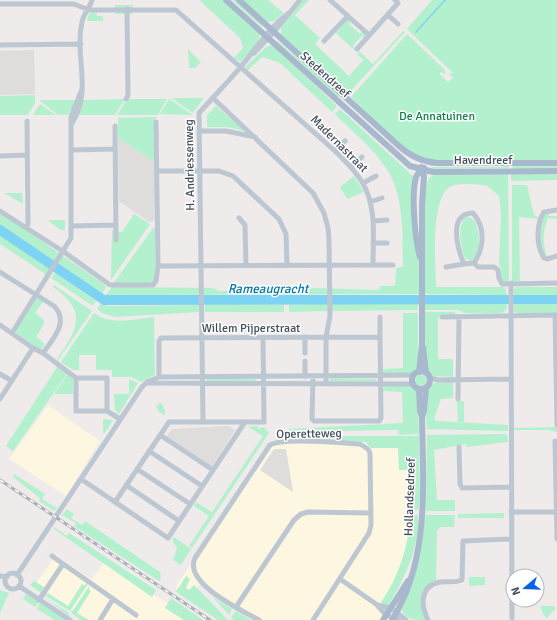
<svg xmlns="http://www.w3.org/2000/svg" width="557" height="620" viewBox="0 0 557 620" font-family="Signika,sans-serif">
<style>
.commercial{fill:#fdf6e0}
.education{fill:#dfdcdc}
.green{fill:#b3f1ce}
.water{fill:#7dd4f2}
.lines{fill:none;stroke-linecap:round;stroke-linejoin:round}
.minor{stroke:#bcc7d2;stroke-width:5}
.major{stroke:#a8b9cd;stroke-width:6}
.rail-casing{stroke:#acb0b6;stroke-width:3}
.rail{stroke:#fff;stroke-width:1.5;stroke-dasharray:4.5;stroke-linecap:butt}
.labels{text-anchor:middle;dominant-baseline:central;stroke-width:3;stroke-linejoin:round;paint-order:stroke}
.street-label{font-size:12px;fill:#424d5a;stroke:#fff}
.park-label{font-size:12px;fill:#0f7f4c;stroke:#fff}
.water-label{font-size:13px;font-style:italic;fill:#027ba5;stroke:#fff}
</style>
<rect width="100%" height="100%" fill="#eeebea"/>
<path class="commercial" d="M48,405L100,441L66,496L9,459Z
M411,439L412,528L403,574L387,605L404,620H258L200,584L190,595L176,587L269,443Z
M56,555L92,580L104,561L192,620H86L35,585Z"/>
<path class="education" d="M34,50L35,94L0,95V51Z
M118,138L156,163L154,221L149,222L119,201Z
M228,426L235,430L212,467L166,437L172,429Z
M274,449H286L293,492L260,470Z"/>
<path class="green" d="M199,0H224L258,32L260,35L257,44L241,62L234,58L243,48L240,38Z
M232,0H236L263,26L262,27Z
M242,0H268L284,13L274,21L267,22Z
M303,0H309L295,15L320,38L315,44L349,76L363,60L357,54L359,51L373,64L403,31L405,32L348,94L337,87L281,35V27Z
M432,0H557V160L434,162C400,153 375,120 351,97L407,34L445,70V75L441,72L439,74L448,82L453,78L449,74L453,73L407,29Z
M115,5H133V14H115Z
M90,13H97V16H103V21H88L87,19Z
M348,19L351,21L349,24L360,34L362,31L365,33L366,36L364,38L362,36L353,46L355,49L352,48L336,33Z
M275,40L280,43L340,95L337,98Z
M271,45L278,50L337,106L332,112L280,63L262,57L248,70L246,69V66L266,47Z
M188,49L201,62L195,68H189Z
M35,95V103L28,115H0V96Z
M171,98H204L193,113Z
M125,99L115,115H78L83,100Z
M127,99H167L158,115H117Z
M169,99L193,115L160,114Z
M39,100H77L68,115H58Z
M40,104L56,115H33Z
M216,106L245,131L227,127H207V115Z
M340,109L414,177L419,258V294L106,295L112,287L213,288L219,291L272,290L280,287L379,290L380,286H395L396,268L403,267C402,235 405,196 386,168C373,148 352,131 335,114Z
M156,117V163L118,138V118Z
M508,165L509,168L425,169L434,167H502Z
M557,165V168L513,169L512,166Z
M508,174L509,282H503L501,279V268L499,265L501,213L499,196L486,185C477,185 461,182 452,186C429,195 436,266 436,287H505L507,295L425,294V189L429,178L434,175Z
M511,174H557V180L511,181Z
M354,176L364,192L347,199L340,187Z
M512,185H527L534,215L538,217V219L519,217L520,281H512Z
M4,193H22L23,204Z
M0,212L105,285L106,288L102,293L0,224Z
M548,213L549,216H557V219L548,218C543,230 542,243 547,256H544C539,241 539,231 544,216Z
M134,214L150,224L111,280L112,230L122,232Z
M469,217L475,221C479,231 483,255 471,261L465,258C460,247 458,229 464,218Z
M47,220H65V230H61Z
M153,228H155V273L154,280L149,284H113Z
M0,236L51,270L47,275L0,244Z
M55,273L96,301L93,306L51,278Z
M54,285L92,311L58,360L57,359C78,329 88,311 53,287Z
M517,287H557V295H514V289Z
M37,297L43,302L35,313L44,320V324L36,337L45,344L40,350L15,332Z
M100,304L108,306L199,305V312L115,317L102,313L97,309Z
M328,304V311L289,312V305Z
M332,304H418V310L332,311Z
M425,304H507V309L502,313H465L458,310H425Z
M514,304H557V313H517L514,311Z
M205,305H284V312H205Z
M425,312H455V315L439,316L438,319V359H453V377L433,376L428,371L425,339Z
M94,313C113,326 133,319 154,317L155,375L141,382L131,377H112V370H96V355H79V370H73L61,362Z
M403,313H418V366L412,374L383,373V369L403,368Z
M57,367L67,374L13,451L6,446Z
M68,374L73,379V394H54Z
M415.5 380a5.5 5.5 0 1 1 11 0a5.5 5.5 0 1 1-11 0Z
M330,378L377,379L376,381H330Z
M129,379L138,383L119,414L115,410L114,394H129Z
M207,379H256V381H207Z
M438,382H453V398L441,399L434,419L437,421L508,425V431L427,429C426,414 420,386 438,382Z
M384,386H414L417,390L419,434L399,435L398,430L289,432V429L403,423L402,392L383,391Z
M457,401H464V422H458Z
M162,403L165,411V415L159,412L156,407L158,404Z
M103,419L113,420L104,434L103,433Z
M253,426H258V429L264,427L269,433L192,548L189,546L209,516L194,506L196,502L212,512L263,436L248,427Z
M557,427V432L548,430H513V428Z
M507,434L508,442L466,447V444L434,450L437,500H455V511H426L427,435Z
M327,436H419L420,498L418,510H409L410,470H399L398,448H371L365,442L327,440Z
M14,474L45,494L42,499L57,508L54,511L39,501L40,498L13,477Z
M67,509L74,514L71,518L82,525L85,521L160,572L161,579L159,581L74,526L76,523L62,515Z
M504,513V518H458V514Z
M410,515H418C420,549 403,580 387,608L380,604C398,578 409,547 410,515Z
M426,515H455L454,527H440L437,531L436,580C415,591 420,603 426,620C416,620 404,620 402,609L416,570Z
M54,527L67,536L69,533L156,590L152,597L54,529Z
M174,537L191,549L181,565L173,560L177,548L172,540Z
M192,574L213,597L232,609L229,615Z
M186,576L190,579L186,588L189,590L194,585L228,620H218L176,592Z
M469,577H485V585L469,586Z
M34,581L44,587L41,593L30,585Z
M87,583L88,584L70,611L46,596L48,593L68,606L82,584L84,586Z
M90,585L89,590L91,591L77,613L89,620H81L71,613Z
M0,590L9,593L0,613Z
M26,594L39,602L35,607L23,599Z
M44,597L69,613V616Z
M171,598L203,620H184L165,608Z
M40,603L66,620H55L37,609Z
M540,606H554L556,608L547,618L543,614Z
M236,611L238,612L251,620H234L231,617Z"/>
<path class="water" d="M444,0H446L416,33L415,32Z
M0,224L105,295H557V304L103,305L0,236Z"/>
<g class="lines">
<path class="minor" d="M330,0L369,35
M0,4H74L89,10H176L335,151C345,161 355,170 362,182C377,206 373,238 373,265L158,266
M388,15L398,24
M324,41L348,16
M0,45L81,44
M357,49L398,3L395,0
M254,53L274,32L300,0
M213,98L313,193L324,213L328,228L329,240L330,316L326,337V383
M126,99L128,95L127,9
M72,123C93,90 74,56 82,22C83,14 90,8 92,0
M115,126L116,240
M200,131H226L255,137
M71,150L115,149
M335,151L345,141
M0,156L27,155
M351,167L362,157
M158,171H219L233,176L279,219L286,234L287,265
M363,183L376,176
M370,202L382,198
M557,210L544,212C536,224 536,246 544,258L547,259L557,256
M0,211L64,252L110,285H153L156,281L158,266L156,122
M239,218L245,225L246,265
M373,221L387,220
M72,226L116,225
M26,227L28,224L27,121
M373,243H387
M474,263C484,248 486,228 473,213C447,213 458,250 464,264L474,263L478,267H494L498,270L499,278L502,284L557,283
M373,265H393
M446,267L464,264
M0,272L54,306C70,322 52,340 43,353L33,348L0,399
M511,283L512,618
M555,315L557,425
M380,317V337
M442,317L557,315
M0,325L33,348
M12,333L71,238V117L82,89
M305,337V353
M43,353L76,378H107V411H76V378
M305,361V377
M0,374L12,381
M159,377V341L161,338L380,337L381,418L379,421H314L312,419L313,377
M430,378L438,380L511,379
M148,383L414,384
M458,399L459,317
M107,411L120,419
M203,422L199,113C215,95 233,77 248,58C261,41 272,25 289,13
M160,435L213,470
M555,441L557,539
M459,447L460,484L462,488L511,487
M149,451L202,486
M137,469L190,504
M81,479L168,538L245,422
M126,485L179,521
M115,502L169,422H264L263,338
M511,512H557
M52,556L136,615
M5 581a8 8 0 1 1 16 0a8 8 0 1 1-16 0Z
M17,575L142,387L147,382L159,377L414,375
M0,576L7,577
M340,579L376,604L386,615L401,620
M19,586L70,620
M39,600L63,564
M377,605L391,608L406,620
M236,607L294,520L301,514L308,512L370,513
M100,620L113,599
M259,620C241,610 183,583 195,558L270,445C283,437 342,443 360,444L368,449L370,453L371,525L369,533L313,620
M428,620C421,606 419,586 440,582C447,581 455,583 462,580L463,541L511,539"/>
<path class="major" d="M226,0L410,166L433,172L557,171
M239,0L399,146C410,156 422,162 437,163H557
M420,257C415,240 411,195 416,177C418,173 421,170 424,168
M423,347L426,373
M412 380a9 9 0 1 1 18 0a9 9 0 1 1-18 0Z
M419,372L422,344V205L424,176L421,167
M419,389L420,411L422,417
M383,620L408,581
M392,620C430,560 423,484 422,417L424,411L426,388"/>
<defs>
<path id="rail" d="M0,480L210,620"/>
</defs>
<use href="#rail" class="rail-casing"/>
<use href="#rail" class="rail"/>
</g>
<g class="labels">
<g class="street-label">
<text transform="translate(325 75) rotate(42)">Stedendreef</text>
<text transform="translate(339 144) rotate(45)">Madernastraat</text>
<text x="483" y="160">Havendreef</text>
<text transform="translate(190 165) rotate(-91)">H. Andriessenweg</text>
<text x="251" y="328">Willem Pijperstraat</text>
<text transform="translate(309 434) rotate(-1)">Operetteweg</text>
<text transform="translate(410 497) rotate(-88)">Hollandsedreef</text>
</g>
<g class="park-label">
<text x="437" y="116">De Annatuinen</text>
</g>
<g class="water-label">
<text x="268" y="289">Rameaugracht</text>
</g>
</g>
<g transform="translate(525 588) rotate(251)"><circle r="19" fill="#ffffff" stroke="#b3b8bd"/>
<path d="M0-3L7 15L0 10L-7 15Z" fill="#0b61e8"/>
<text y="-6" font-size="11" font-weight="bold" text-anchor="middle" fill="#424d5a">N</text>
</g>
</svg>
